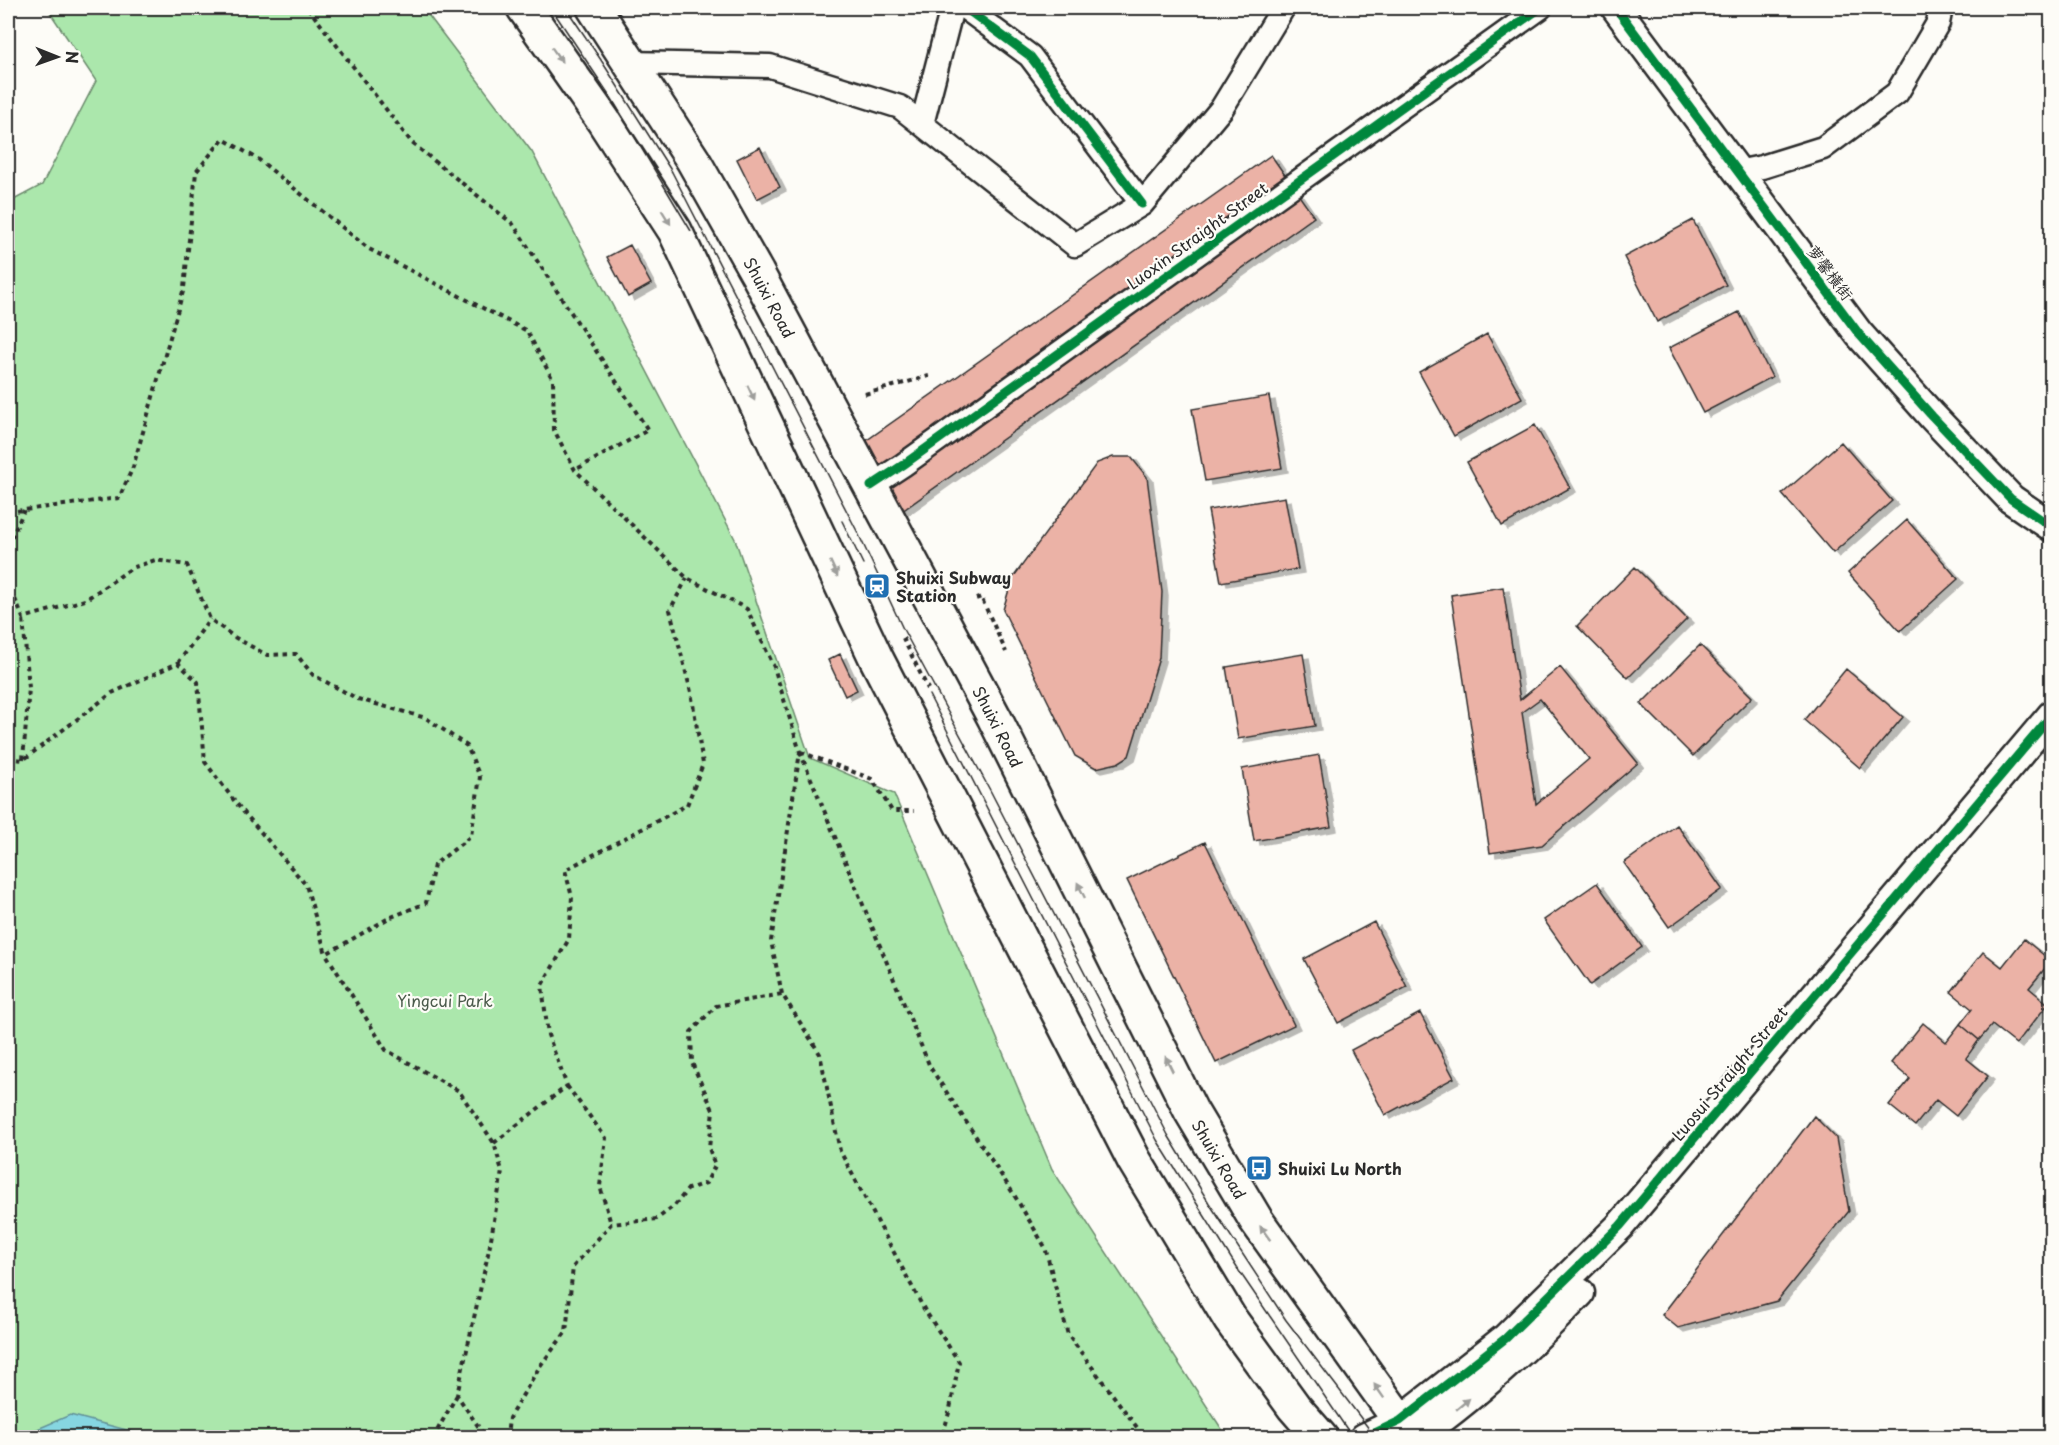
<svg xmlns="http://www.w3.org/2000/svg" width="2059" height="1445" viewBox="0 0 2059 1445" font-family="'Playpen Sans','LXGW WenKai TC',sans-serif">
<style>
.green{fill:#abe7ac;stroke:#6b896c;stroke-width:1.5}
.water{fill:#86d6e1;stroke:#629298;stroke-width:1.5}
.building{fill:#ebb2a6;stroke:#2b2b2b;stroke-width:1.5;fill-rule:evenodd;filter:url(#shadow)}
.lines{fill:none;stroke-linecap:round;stroke-linejoin:round}
.minor-casing{stroke:#2b2b2b;stroke-width:27}
.tertiary-casing{stroke:#2b2b2b;stroke-width:33}
.secondary-casing{stroke:#2b2b2b;stroke-width:38}
.path{stroke:#2b2b2b;stroke-width:4;stroke-dasharray:4.5 4.5;stroke-linecap:butt}
.minor{stroke:#fdfcf7;stroke-width:22}
.tertiary{stroke:#fdfcf7;stroke-width:28}
.secondary{stroke:#fdfcf7;stroke-width:33}
.tram{stroke:#2b2b2b;stroke-width:1.5}
.cycleway-casing{stroke:#fdfcf7;stroke-width:13}
.cycleway{stroke:#00873e;stroke-width:9}
.oneway{fill:#9e9e9b}
.labels{text-anchor:middle;dominant-baseline:central;stroke-width:4.5;stroke-linejoin:round;paint-order:stroke}
.street-label{font-size:16px;fill:#2b2b2b;stroke:#fdfcf7}
.poi-label{font-size:16px;font-weight:bold;fill:#2b2b2b;stroke:#fdfcf7;text-anchor:start}
.park-label{font-size:16px;fill:#4b5a4b;stroke:#fdfcf7}
</style>
<defs>
<filter id="shadow"><feDropShadow dx="6" dy="4" stdDeviation="0" flood-color="#0004"/></filter>
</defs>
<rect width="100%" height="100%" fill="#fdfcf7"/>
<filter id="ink" filterUnits="userSpaceOnUse"><feTurbulence type="fractalNoise" baseFrequency=".0167" numOctaves="2"/><feDisplacementMap in="SourceGraphic" scale="12" xChannelSelector="R" yChannelSelector="G"/><feConvolveMatrix kernelMatrix="1 2 1 2 8 2 1 2 1" color-interpolation-filters="sRGB"/></filter>
<g filter="url(#ink)">
<path class="green" d="M47,8H423L532,152L735,539L810,758L894,794L1052,1169L1227,1437L8,1438V203L42,185L96,81Z"/>
<path class="water" d="M70,1415L153,1437H35L33,1431Z"/>
<path class="building" d="M760,147L780,187L757,199L737,159Z
M1271,155L1314,217L891,519L853,450Z
M1693,220L1726,285L1657,322L1624,257Z
M630,245L651,284L628,297L607,257Z
M1739,312L1772,377L1703,413L1669,348Z
M1487,334L1522,398L1454,436L1419,372Z
M1269,396L1282,468L1205,481L1192,409Z
M1535,425L1570,488L1502,526L1467,462Z
M1841,442L1892,501L1833,553L1782,494Z
M1113,457H1131L1147,477L1162,592L1159,658L1129,756L1118,763L1096,768L1075,756L1003,610L1012,579L1097,463Z
M1285,497L1298,569L1221,582L1208,510Z
M1907,520L1958,579L1900,631L1848,573Z
M1635,567L1687,619L1628,678L1577,626Z
M1503,587L1520,700L1560,667L1638,763L1542,845L1490,853L1451,595ZM1540,699L1589,759L1536,804L1522,712Z
M1700,645L1752,697L1693,756L1641,704Z
M840,654L857,690L845,696L828,660Z
M1303,654L1315,726L1238,739L1226,667Z
M1846,669L1903,717L1860,768L1804,720Z
M1319,755L1331,827L1254,841L1242,769Z
M1677,825L1722,889L1669,927L1624,863Z
M1205,842L1294,1025L1216,1063L1127,880Z
M1597,883L1642,947L1590,985L1544,920Z
M1374,922L1407,987L1338,1023L1304,959Z
M2024,939L2051,961L2029,988L2048,1004L2016,1044L1992,1025L1979,1040L1960,1024L1972,1009L1951,992L1983,952L2002,967Z
M1420,1013L1454,1078L1385,1115L1351,1050Z
M1923,1023L1946,1042L1960,1024L1979,1040L1966,1058L1988,1076L1956,1116L1936,1100L1915,1126L1889,1105L1910,1079L1891,1063Z
M1814,1116L1836,1138L1849,1211L1777,1301L1678,1328L1662,1315Z"/>
<g class="lines">
<defs>
<path id="minor" d="M965,8L1030,56L1142,204
M629,63L770,66L900,107L1075,245L1142,204L1222,108L1283,8
M922,124L952,8
M1737,172L1762,167L1823,148L1897,93L1938,23L1941,8
M871,486L903,465L1540,8"/>
<path id="tertiary" d="M1616,8L1859,334L1932,416L2011,499L2052,527
M1364,1438L1400,1421L1506,1338L1620,1226L2052,715
M1415,1438C1476,1396 1529,1346 1580,1293"/>
<g id="secondary">
<path d="M524,8L603,120L675,231L876,658L1134,1160L1230,1319L1294,1407L1321,1438"/>
<path id="s1" d="M594,8L693,160L757,273L994,717L1191,1111L1256,1220L1400,1421L1415,1438"/>
</g>
</defs>
<use href="#minor" class="minor-casing"/>
<use href="#tertiary" class="tertiary-casing"/>
<use href="#secondary" class="secondary-casing"/>
<path class="path" d="M308,8L412,143L513,224L648,430L575,470
M865,394L929,376
M8,512L119,498L133,467L184,288L196,172L223,139L258,159L369,249L527,331L553,380L554,430L575,470L687,578L747,609L774,667L800,752L771,941L782,994L820,1054L840,1151L924,1309L959,1362L950,1409L942,1438
M8,546L24,510
M8,582L23,618L85,600L132,568L155,560L187,565L210,619L234,637L267,655L296,654L313,675L358,699L426,718L467,746L480,777L471,836L434,865L426,903L389,918L326,954
M976,599L981,597L1006,652
M903,638L928,689
M178,663L210,619
M800,752L930,1067L1013,1193L1045,1247L1068,1335L1145,1438
M801,752L872,779L892,811H914
M8,758L23,760L112,693L178,663L198,682L205,762L236,803L306,885L326,954L386,1050L459,1091L494,1143L502,1171L490,1245L457,1395L486,1438
M23,759L29,688L23,618
M567,1086L606,1138L600,1186L611,1224
M494,1143L567,1086L548,1035L542,985L569,939L572,897L565,870L687,805L703,764L691,692L670,610L687,578
M433,1438L457,1395
M507,1438L509,1418L540,1366L566,1332L573,1267L611,1224L657,1219L675,1205L688,1189L706,1183L715,1166L709,1148L713,1110L692,1063L691,1032L716,1006L782,994"/>
<use href="#minor" class="minor"/>
<use href="#tertiary" class="tertiary"/>
<use href="#secondary" class="secondary"/>
<path class="tram" d="M551,8L612,99L691,231
M566,8L601,60L672,172L858,533L904,631L991,792L1168,1135L1209,1203L1286,1320L1376,1438
M842,521L863,564
M929,695L1157,1140L1239,1271L1353,1438"/>
<defs>
<path id="cycleway" d="M965,8L1030,56L1142,204
M1616,8L1859,334L1932,416L2011,499L2052,527
M871,486L903,465L1540,8
M1364,1438L1400,1421L1506,1338L1620,1226L2052,715"/>
</defs>
<use href="#cycleway" class="cycleway-casing"/>
<use href="#cycleway" class="cycleway"/>
</g>
<defs><path id="oneway-solid" d="M-6-.8H1V-3.2L6.5 0L1 3.2V.8H-6Z" transform="scale(1.5)"/></defs>
<g class="oneway">
<use href="#oneway-solid" transform="translate(557 55) rotate(55)"/>
<use href="#oneway-solid" transform="translate(666 217) rotate(58)"/>
<use href="#oneway-solid" transform="translate(751 393) rotate(65)"/>
<use href="#oneway-solid" transform="translate(834 569) rotate(65)"/>
<use href="#oneway-solid" transform="translate(1081 890) rotate(-116)"/>
<use href="#oneway-solid" transform="translate(1169 1064) rotate(-116)"/>
<use href="#oneway-solid" transform="translate(1265 1233) rotate(-126)"/>
<use href="#oneway-solid" transform="translate(1379 1391) rotate(-125)"/>
<use href="#oneway-solid" transform="translate(1463 1404) rotate(-40)"/>
</g>
</g>
<defs>
<symbol id="station-square" viewBox="-11 -11 22 22"><rect x="-9" y="-9" width="18" height="18" rx="4" fill="#1f6fb2" stroke="#fdfcf7"/><path d="M-3-6H3Q5-6 5-4V2Q5 4 3 4L4.5 6H3L1.5 4h-3L-3 6H-4.5L-3 4Q-5 4-5 2V-4Q-5-6-3-6ZM-3.5-4v3h7v-3ZM-3.5 1v1.5H-2V1ZM2 1v1.5H3.5V1Z" fill="#fff"/></symbol>
<symbol id="bus-square" viewBox="-11 -11 22 22"><rect x="-9" y="-9" width="18" height="18" rx="4" fill="#1f6fb2" stroke="#fdfcf7"/><path d="M-5-6H5V4H4V6H2V4H-2V6H-4V4H-5ZM-3.5-4V0h7V-4ZM-3.5 1.2v1.5H-2V1.2ZM2 1.2v1.5H3.5V1.2Z" fill="#fff"/></symbol>
</defs>
<g fill-rule="evenodd">
<use href="#station-square" x="862" y="571" width="30" height="30"/>
<use href="#bus-square" x="1244" y="1153" width="30" height="30"/>
</g>
<g class="labels">
<g class="street-label">
<text transform="translate(1197 235) rotate(-36)">Luoxin Straight Street</text>
<text transform="translate(1831 272) rotate(53)">萝馨横街</text>
<text stroke="none"><textPath href="#s1" startOffset="339">Shuixi Road</textPath></text>
<text stroke="none"><textPath href="#s1" startOffset="825">Shuixi Road</textPath></text>
<text transform="translate(1729 1073) rotate(-50)">Luosui Straight Street</text>
<text stroke="none"><textPath href="#s1" startOffset="1311">Shuixi Road</textPath></text>
</g>
<g class="poi-label">
<text x="896" y="577">Shuixi Subway<tspan x="896" dy="18">Station</tspan></text>
<text x="1278" y="1168">Shuixi Lu North</text>
</g>
<g class="park-label">
<text x="445" y="1000">Yingcui Park</text>
</g>
</g>
<rect width="2059" height="1445" fill="none" stroke="#fdfcf7" stroke-width="30"/>
<rect x="15" y="15" width="2029" height="1415" fill="none" stroke="#2b2b2b" stroke-width="2" filter="url(#ink)"/>
<g transform="translate(57 57) rotate(91)" stroke="#fdfcf7" stroke-width="4.5" paint-order="stroke">
<path d="M0-4.5L10 22L0 15L-10 22Z" fill="#2b2b2b"/>
<text y="-9" font-size="16" font-weight="bold" text-anchor="middle" fill="#2b2b2b">N</text>
</g>
</svg>
